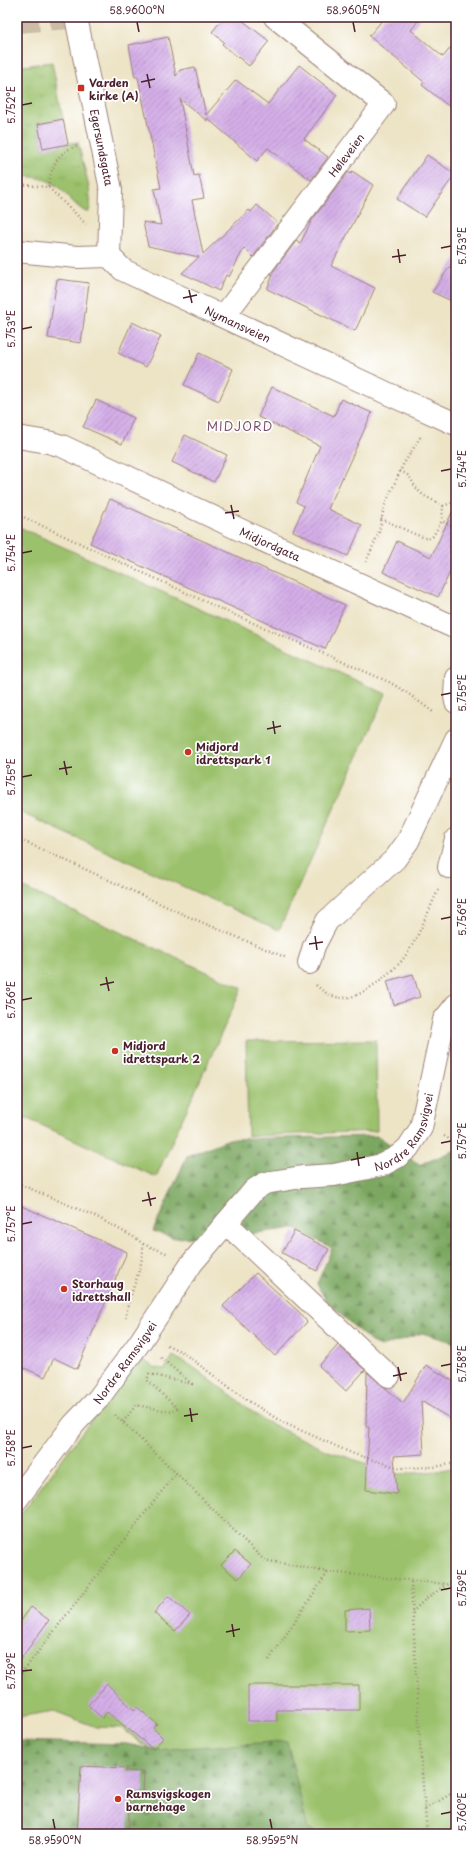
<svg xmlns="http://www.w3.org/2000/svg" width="473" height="1851" viewBox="0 0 473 1851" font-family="'Playpen Sans',sans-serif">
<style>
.green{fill:#9bc16c;stroke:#72704c}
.forest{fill:url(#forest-firs);stroke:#636346}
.park{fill:url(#park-tufts);stroke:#72704c}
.building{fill:url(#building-hatch)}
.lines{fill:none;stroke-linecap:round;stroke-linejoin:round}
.major-tunnel{stroke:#ccbda7;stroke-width:22;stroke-dasharray:22 11;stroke-linecap:butt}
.minor-casing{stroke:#9c8278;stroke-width:24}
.path{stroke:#9c8278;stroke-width:2.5;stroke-dasharray:1 3;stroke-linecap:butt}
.minor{stroke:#fff;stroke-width:22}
.ticks{fill:none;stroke:#4a1f2b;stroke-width:1.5}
.poi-dot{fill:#c8321e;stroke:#fff;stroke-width:1.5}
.labels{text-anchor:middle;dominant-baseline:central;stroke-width:3.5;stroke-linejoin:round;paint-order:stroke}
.poi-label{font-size:11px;font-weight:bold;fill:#4a1f2b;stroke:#fff;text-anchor:start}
.street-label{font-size:11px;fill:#4a1f2b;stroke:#fff}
.neighbourhood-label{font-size:12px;letter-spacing:1px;fill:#7a516d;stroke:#fff}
.neatline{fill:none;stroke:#4a1f2b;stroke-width:1.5}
.ticks-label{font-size:10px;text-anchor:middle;fill:#4a1f2b}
</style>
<defs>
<pattern id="forest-firs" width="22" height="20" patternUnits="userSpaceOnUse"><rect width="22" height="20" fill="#7ca760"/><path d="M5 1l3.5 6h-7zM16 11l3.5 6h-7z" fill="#68874f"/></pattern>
<pattern id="park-tufts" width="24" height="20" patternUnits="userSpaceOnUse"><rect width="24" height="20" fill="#9bc16c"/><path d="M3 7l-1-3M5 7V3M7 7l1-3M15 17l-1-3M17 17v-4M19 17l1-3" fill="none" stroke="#87a55e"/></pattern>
<pattern id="building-hatch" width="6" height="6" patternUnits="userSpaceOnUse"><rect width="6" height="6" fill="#d4afe8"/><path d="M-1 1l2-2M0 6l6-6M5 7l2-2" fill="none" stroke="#ae8ebc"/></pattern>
</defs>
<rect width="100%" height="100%" fill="#fff"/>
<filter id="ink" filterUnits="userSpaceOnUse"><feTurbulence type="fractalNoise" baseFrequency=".025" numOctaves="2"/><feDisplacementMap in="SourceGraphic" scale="8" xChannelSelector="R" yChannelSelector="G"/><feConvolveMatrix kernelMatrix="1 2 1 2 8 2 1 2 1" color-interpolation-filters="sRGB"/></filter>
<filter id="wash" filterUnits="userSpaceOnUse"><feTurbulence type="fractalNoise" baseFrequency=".012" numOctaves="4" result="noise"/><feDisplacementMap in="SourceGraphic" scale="16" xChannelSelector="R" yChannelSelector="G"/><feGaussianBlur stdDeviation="0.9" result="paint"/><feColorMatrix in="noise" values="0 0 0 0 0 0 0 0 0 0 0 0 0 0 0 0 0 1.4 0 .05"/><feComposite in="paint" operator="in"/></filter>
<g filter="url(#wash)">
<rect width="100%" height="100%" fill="#ede4c6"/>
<path class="green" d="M17,526L386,694L279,930L17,811Z
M17,885L242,988L156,1177L17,1114Z
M376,1040L377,1131L248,1136L246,1041Z
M173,1356L193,1367L265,1421L325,1450L399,1474L438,1471L456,1467V1834H232L184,1776L122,1728L96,1727L54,1711L17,1717V1519L128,1371L142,1359L155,1368L165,1369Z"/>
<path class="forest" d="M378,1136L419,1165L456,1150V1343L422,1333L381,1347L370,1341L326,1301L317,1284L332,1248L295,1228L240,1235L174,1238L153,1231L187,1156L229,1139Z
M17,1741L127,1744L155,1750L287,1741L308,1829L322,1834H17Z"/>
<path class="park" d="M52,62L63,119L38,124L43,148L78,142C81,158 96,201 88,213C74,207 67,192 54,184C43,177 30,177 17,175V67Z"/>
<g id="blocks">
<path class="building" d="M224,17H238L269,41L249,66L222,44L224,42L212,32Z
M385,17H421L411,30L443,57L456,41V112L422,85L424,82L369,36Z
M168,37L176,76L180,70L195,67L206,115L236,80L268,104L299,65L337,95L304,139L328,157L311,180L268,148L257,161L207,118V121L180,99L194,176L199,175L204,198L192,200L203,254L249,210L251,212L257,205L278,223L253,257L244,248L229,277L226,275L219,291L182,273L199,257L148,246L143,222L161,225L154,189L161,188L138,77H135L129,45Z
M63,119L68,144L43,149L38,124Z
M427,155L455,174L425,217L397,199Z
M352,171L373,185L331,266L375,288L355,331L267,289L273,275L271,274L297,240L300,244L312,220L348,172L351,174Z
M456,258V303L432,292Z
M57,279L89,283L81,343L48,338Z
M132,322L161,336L146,367L118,353Z
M199,353L233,369L219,401L184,385Z
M272,387L334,416L341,399L372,413L328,509L362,525L348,556L293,531L304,506L296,502L320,446L258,417Z
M96,400L134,418L122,444L83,427Z
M185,435L227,455L214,482L172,462Z
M110,499L345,605L325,649L90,543Z
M456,504V575L450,572L438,597L383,572L397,541L431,557Z
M413,974L420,997L394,1005L387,981Z
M17,1204L127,1252L77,1369L54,1358L45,1377L17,1365Z
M294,1231L329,1249L317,1271L282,1253Z
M256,1273L299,1312L307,1322L275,1356L223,1306Z
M338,1345L365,1370L346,1391L319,1366Z
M426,1365L456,1383V1422L421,1401L424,1454L394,1456L397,1494L366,1490L369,1427H366L367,1372L403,1403Z
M235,1551L251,1564L238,1579L221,1565Z
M168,1596L190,1615L175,1631L154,1613Z
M31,1607L49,1620L17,1664V1626Z
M369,1608L370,1630L345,1631V1610Z
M107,1684L134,1710L137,1707L157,1724L153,1728L163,1738L153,1749L107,1712L102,1718L88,1705Z
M248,1685H359V1710H277V1721H248Z
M81,1766L128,1768L125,1771L144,1772L143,1793H130L128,1834H77Z"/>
</g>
</g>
<g filter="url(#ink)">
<use href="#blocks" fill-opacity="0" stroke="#9c8278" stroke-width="1"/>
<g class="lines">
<path class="major-tunnel" d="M17,22L85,17"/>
<defs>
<g id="minor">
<path id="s1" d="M76,17L111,190L109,256"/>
<path id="s2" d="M17,251L77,257L109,256L123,270L393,396L456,424"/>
<path id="s3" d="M224,316L384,104L275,17"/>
<path id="s4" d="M17,437L48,442L62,446L249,534L456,628"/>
<path d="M456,678L455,696L456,702"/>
<path d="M449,867L456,839"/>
<path d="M309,963L314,946L327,921L395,859L408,841L456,739"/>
<path d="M226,1223L389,1376"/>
<path id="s5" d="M17,1499L74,1424L98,1399L140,1342L192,1263L254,1190L265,1183L302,1177L334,1175L382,1165L397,1157L408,1148L421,1128L444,1020L456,1005"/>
</g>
</defs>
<use href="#minor" class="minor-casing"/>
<path class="path" d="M17,184L48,187L86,224
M48,187C52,168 56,151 78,146
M400,471C413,476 410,481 418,490C423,497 436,501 443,506L442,521
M443,506L451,503L456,496
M17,514L221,609L389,682L406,692L433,712
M381,519C397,525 412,534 428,539L433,536L442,521L456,527
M366,562L379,532L384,507L403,465L421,436
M17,838L187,916L287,958
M316,985C340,1009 363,995 385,976C391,971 399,965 403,959C419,938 428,911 439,888
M444,1136L456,1143
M17,1183L97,1217L137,1239L143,1244C144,1270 128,1292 126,1318
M143,1244L169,1254
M167,1345L182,1352L244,1398L282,1422L354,1454L399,1468L434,1467L456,1463
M115,1415L176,1473L264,1560L328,1572L446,1584
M123,1422L136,1405L173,1412L177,1408L147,1380L149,1374L192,1384L159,1356
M411,1582L421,1761L427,1834
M412,1612L427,1598L456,1578
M269,1660L328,1572
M17,1679L176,1473
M425,1809L456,1791"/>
<use href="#minor" class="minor"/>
</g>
</g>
<path class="ticks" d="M137,22L139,32M353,22L355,32M147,74L150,88M141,82L155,79M22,105L32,103M441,248L451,246M398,249L400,263M392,257L406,255M189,290L192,303M183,298L197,295M22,329L32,327M441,471L451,469M231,505L234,519M225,513L239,511M22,553L32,551M441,695L451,693M273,721L275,734M267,729L281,726M64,761L67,775M59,769L72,767M22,777L32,775M441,919L451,917M315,936L317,950M309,944L323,942M106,977L109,991M100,985L114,982M22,1000L32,998M441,1143L451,1141M357,1152L359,1166M351,1160L365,1157M148,1192L151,1206M142,1201L156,1198M22,1224L32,1222M441,1366L451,1364M398,1367L401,1381M393,1376L407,1373M190,1408L192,1422M184,1416L198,1414M22,1448L32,1446M441,1590L451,1588M232,1624L234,1637M226,1632L240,1629M22,1671L32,1670M441,1814L451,1812M53,1819L55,1829M270,1819L272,1829"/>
<g class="poi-dot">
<rect x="77" y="84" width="8" height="8" rx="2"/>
<circle cx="188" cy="752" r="4"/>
<circle cx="115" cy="1051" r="4"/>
<circle cx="64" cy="1289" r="4"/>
<circle cx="118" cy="1799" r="4"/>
</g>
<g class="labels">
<g class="poi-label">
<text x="89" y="82">Varden<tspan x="89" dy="13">kirke (A)</tspan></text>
<text x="196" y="746">Midjord<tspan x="196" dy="13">idrettspark 1</tspan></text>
<text x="123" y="1045">Midjord<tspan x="123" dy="13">idrettspark 2</tspan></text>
<text x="72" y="1283">Storhaug<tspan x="72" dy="13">idrettshall</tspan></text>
<text x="126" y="1793">Ramsvigskogen<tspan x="126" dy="13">barnehage</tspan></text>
</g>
<g class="street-label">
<text stroke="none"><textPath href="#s1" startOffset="133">Egersundsgata</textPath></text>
<text stroke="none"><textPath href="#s3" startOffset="202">Høleveien</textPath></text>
<text stroke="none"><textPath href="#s2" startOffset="239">Nymansveien</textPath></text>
<text stroke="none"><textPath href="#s4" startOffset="276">Midjordgata</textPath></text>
<text stroke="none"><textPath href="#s5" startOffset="563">Nordre Ramsvigvei</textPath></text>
<text stroke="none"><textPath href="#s5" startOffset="174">Nordre Ramsvigvei</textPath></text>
</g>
<g class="neighbourhood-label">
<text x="240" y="426">MIDJORD</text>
</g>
</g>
<rect width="473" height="1851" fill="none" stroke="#fff" stroke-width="44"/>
<rect x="22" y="22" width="429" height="1807" class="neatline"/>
<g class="ticks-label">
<text x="137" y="14">58.9600°N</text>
<text x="353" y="14">58.9605°N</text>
<text transform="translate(11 105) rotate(-90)" y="4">5.752°E</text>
<text transform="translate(462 246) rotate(-90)" y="4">5.753°E</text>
<text transform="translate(11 329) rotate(-90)" y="4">5.753°E</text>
<text transform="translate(462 469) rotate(-90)" y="4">5.754°E</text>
<text transform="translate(11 553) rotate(-90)" y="4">5.754°E</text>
<text transform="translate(462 693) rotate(-90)" y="4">5.755°E</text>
<text transform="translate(11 777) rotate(-90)" y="4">5.755°E</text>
<text transform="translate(462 917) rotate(-90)" y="4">5.756°E</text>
<text transform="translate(11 1000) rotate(-90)" y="4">5.756°E</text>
<text transform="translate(462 1141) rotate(-90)" y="4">5.757°E</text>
<text transform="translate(11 1224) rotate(-90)" y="4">5.757°E</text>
<text transform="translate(462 1364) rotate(-90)" y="4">5.758°E</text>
<text transform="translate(11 1448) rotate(-90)" y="4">5.758°E</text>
<text transform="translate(462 1588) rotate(-90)" y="4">5.759°E</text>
<text transform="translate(11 1671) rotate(-90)" y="4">5.759°E</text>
<text transform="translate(462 1812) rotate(-90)" y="4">5.760°E</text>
<text x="55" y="1844">58.9590°N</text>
<text x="272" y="1844">58.9595°N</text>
</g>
</svg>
